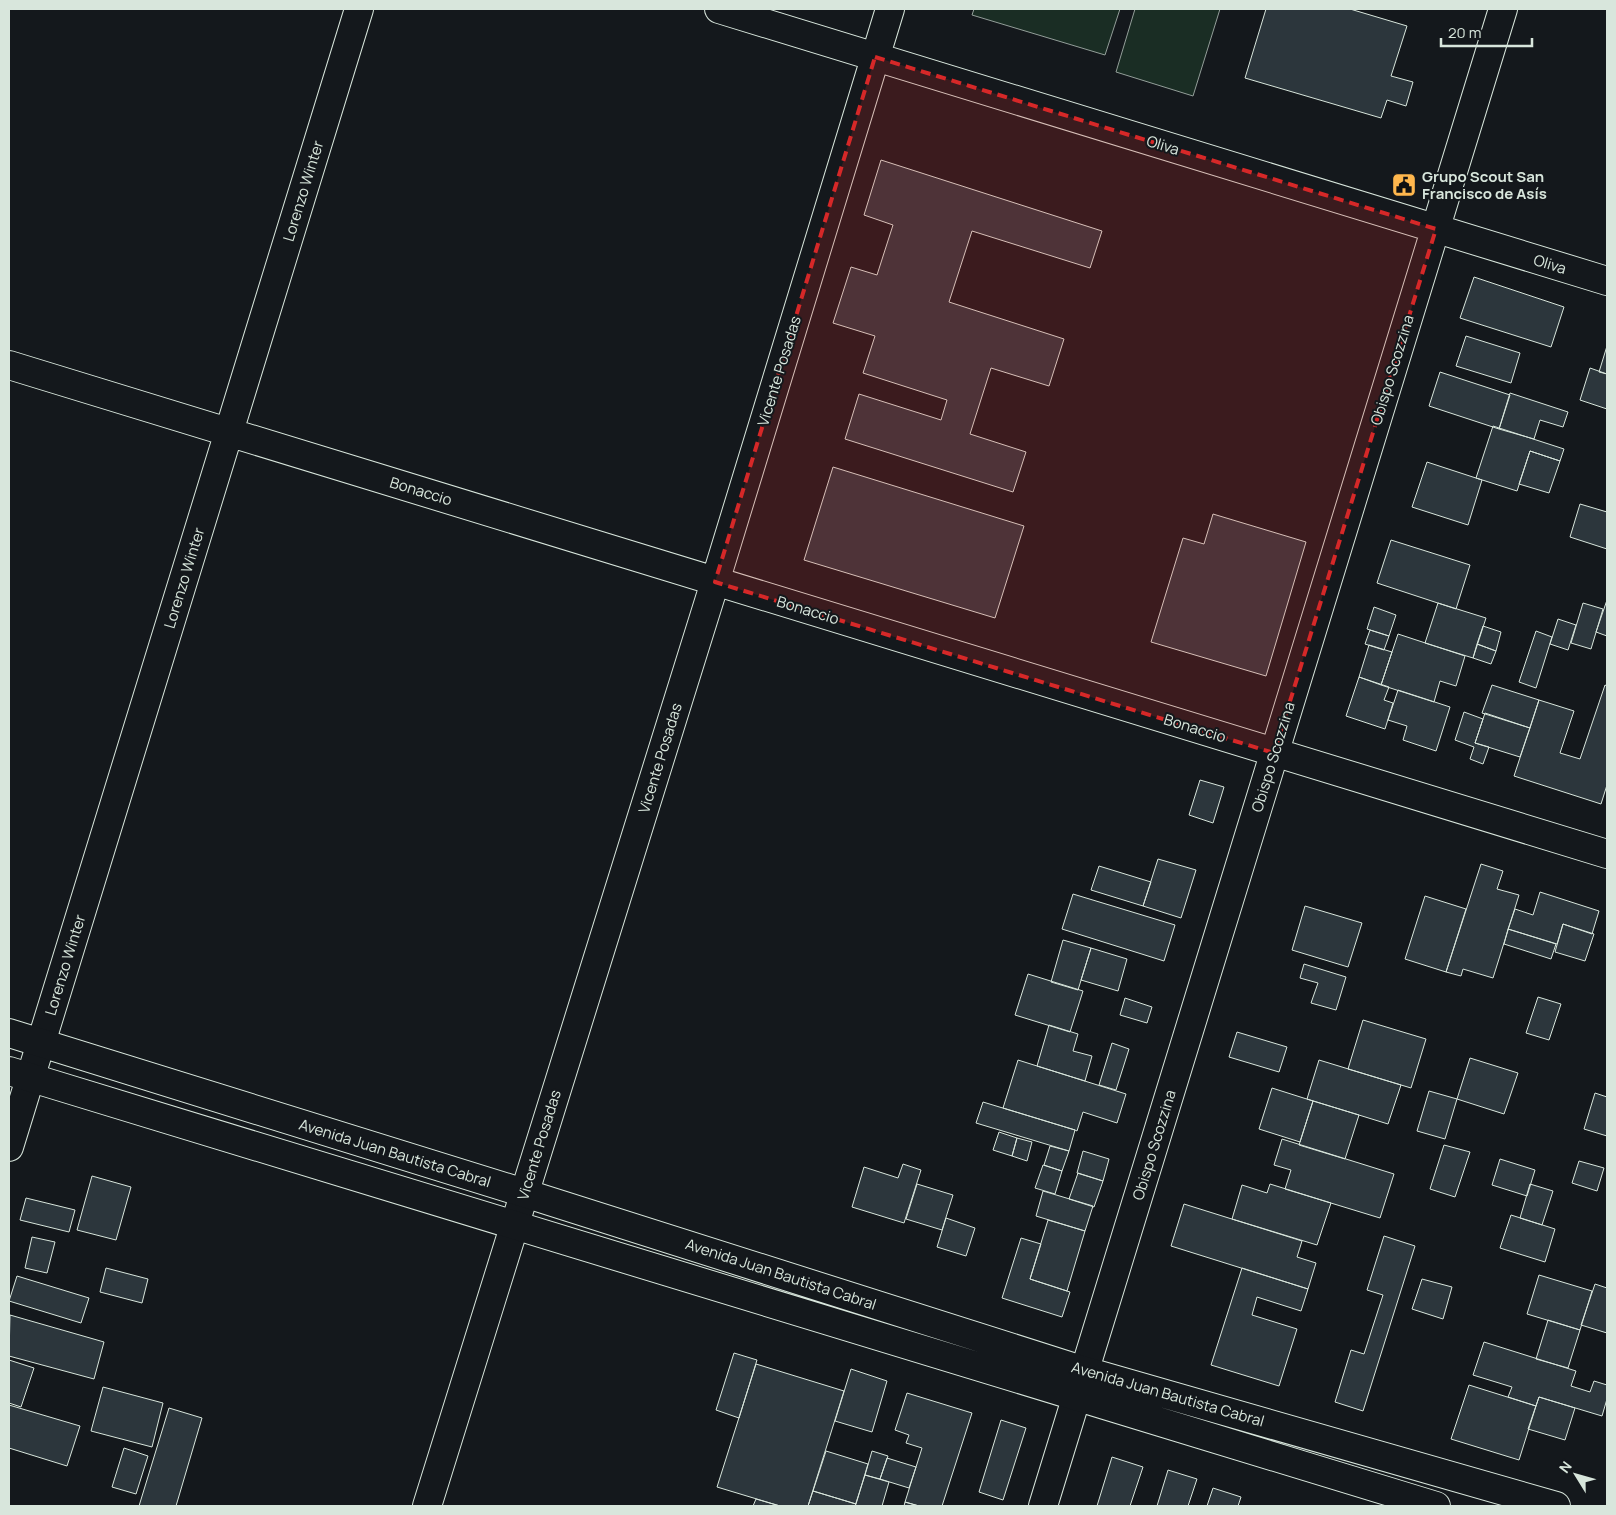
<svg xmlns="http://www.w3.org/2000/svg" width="1616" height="1515" viewBox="0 0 1616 1515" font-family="Manrope,sans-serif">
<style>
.green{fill:#1a2d24;stroke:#939e99}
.building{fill:#2c363c;stroke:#d8e6dc}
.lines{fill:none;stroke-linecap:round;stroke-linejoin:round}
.minor-casing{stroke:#d8e6dc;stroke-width:30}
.secondary-casing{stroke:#d8e6dc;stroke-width:30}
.minor{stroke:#14181c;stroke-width:28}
.secondary{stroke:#14181c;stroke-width:28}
.marked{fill:#d62828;fill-opacity:0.2;stroke:#d62828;stroke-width:4;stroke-dasharray:10 6;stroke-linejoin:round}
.labels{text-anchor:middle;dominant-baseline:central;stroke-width:4;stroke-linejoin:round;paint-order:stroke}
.street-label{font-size:15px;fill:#d8e6dc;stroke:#14181c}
.poi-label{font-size:15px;font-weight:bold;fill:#d8e6dc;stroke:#14181c;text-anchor:start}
</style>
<rect width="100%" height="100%" fill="#14181c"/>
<path class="green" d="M974,9H1120L1105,55L972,15Z
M1135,9H1220L1193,96L1116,72Z"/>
<path class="building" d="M1266,9H1350L1407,26L1391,76L1413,82L1406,106L1387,100L1381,118L1245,78Z
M881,160L1102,231L1090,268L972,231L949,302L1064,339L1049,386L991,368L970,434L1026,452L1013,492L845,439L859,394L941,420L947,400L863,373L875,336L833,323L851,267L877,275L893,225L864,215Z
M1474,277L1564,307L1551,347L1460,318Z
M1466,336L1520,353L1511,383L1456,366Z
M1607,346V374L1599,372Z
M1590,368L1607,374V409L1580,400Z
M1440,372L1510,395L1499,429L1429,406Z
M1510,393L1568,412L1563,427L1540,420L1534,439L1499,429Z
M1493,426L1564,449L1560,461L1530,451L1517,491L1476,478Z
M1530,451L1560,461L1549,493L1519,484Z
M1427,462L1482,480L1468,525L1412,507Z
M833,467L1024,526L995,618L804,560Z
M1580,504L1607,512V549L1570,537Z
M1213,514L1306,542L1266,676L1151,642L1183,538L1204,544Z
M1391,540L1470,565L1456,609L1377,583Z
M1607,600V636L1596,632Z
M1438,603L1486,618L1473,658L1425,643Z
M1583,603L1603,609L1591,649L1571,643Z
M1374,607L1396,615L1389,636L1367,629Z
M1558,619L1576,625L1568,650L1550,644Z
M1483,626L1501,632L1496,651L1477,644Z
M1370,630L1389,636L1384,650L1365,644Z
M1536,631L1552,637L1536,688L1519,682Z
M1398,634L1465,656L1456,686L1440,681L1434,702L1381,685Z
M1477,644L1496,651L1491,664L1473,658Z
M1369,645L1392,652L1381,685L1359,677Z
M1359,677L1389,687L1384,700L1393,703L1385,729L1346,716Z
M1492,685L1539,700L1530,728L1482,713Z
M1605,685L1607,686V785L1601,804L1514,776L1539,700L1574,711L1560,753L1580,759Z
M1398,690L1450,707L1436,751L1403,740L1407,726L1388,720Z
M1464,712L1483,719L1475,743L1489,747L1483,764L1470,759L1474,747L1455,740Z
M1485,713L1530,728L1520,757L1475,743Z
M1200,780L1224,787L1213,823L1189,815Z
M1158,859L1196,870L1181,918L1143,906Z
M1481,864L1503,871L1497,889L1519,895L1493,978L1463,969L1461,976L1446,972Z
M1099,866L1151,882L1143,906L1091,890Z
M1540,892L1599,911L1592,934L1563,924L1557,944L1508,929L1515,909L1533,915Z
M1073,894L1175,925L1164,961L1062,929Z
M1425,896L1466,909L1446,972L1405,959Z
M1305,906L1362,923L1348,967L1292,950Z
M1563,924L1594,934L1585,961L1555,952Z
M1508,929L1556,944L1551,959L1504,944Z
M1063,940L1091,948L1078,990L1051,982Z
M1091,948L1127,959L1118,991L1081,980Z
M1304,964L1346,977L1336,1010L1311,1003L1318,983L1300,978Z
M1028,974L1083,991L1070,1032L1015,1015Z
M1538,997L1561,1004L1549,1040L1526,1033Z
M1125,998L1152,1007L1147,1023L1120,1015Z
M1363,1020L1426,1039L1411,1088L1348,1069Z
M1049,1025L1078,1034L1073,1051L1092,1056L1085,1081L1037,1066Z
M1237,1032L1287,1047L1279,1072L1229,1057Z
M1112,1043L1129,1049L1116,1090L1099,1085Z
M1470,1058L1518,1073L1504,1114L1457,1099Z
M1018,1060L1126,1094L1117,1123L1083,1112L1077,1131L1075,1130L1003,1108Z
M1319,1060L1401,1085L1388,1124L1307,1099Z
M1272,1088L1313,1101L1300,1142L1259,1129Z
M1429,1091L1457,1099L1445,1139L1417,1131Z
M1595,1093L1607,1097V1136L1584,1129Z
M1313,1101L1359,1115L1345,1159L1299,1145Z
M983,1102L1075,1130L1069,1151L976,1123Z
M999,1132L1017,1138L1012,1156L993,1150Z
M1017,1138L1032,1142L1027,1161L1012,1156Z
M1282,1139L1394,1174L1380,1218L1285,1189L1291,1170L1274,1165Z
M1444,1145L1470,1152L1455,1197L1430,1189Z
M1050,1146L1069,1151L1062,1171L1044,1165Z
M1083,1151L1109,1159L1103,1181L1077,1173Z
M1500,1159L1535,1170L1527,1196L1492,1185Z
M1579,1161L1604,1168L1597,1191L1572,1183Z
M903,1164L921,1170L904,1223L852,1207L864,1167L898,1178Z
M1043,1165L1062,1171L1055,1194L1035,1188Z
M1078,1173L1103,1181L1094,1207L1069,1199Z
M92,1176L131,1187L116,1240L77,1230Z
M917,1184L953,1195L942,1230L906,1219Z
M1270,1184L1331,1203L1317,1245L1232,1219L1242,1185L1267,1193Z
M1530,1184L1553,1191L1542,1225L1520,1218Z
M1043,1191L1093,1206L1085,1231L1036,1216Z
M26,1198L75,1210L69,1232L20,1220Z
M1184,1204L1302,1241L1297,1257L1316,1263L1308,1289L1171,1246Z
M1511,1215L1555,1229L1545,1262L1500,1248Z
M946,1218L975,1228L966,1256L937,1247Z
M1048,1220L1085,1231L1067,1291L1030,1279Z
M1384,1236L1415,1246L1363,1411L1335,1402L1351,1350L1364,1354L1383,1295L1367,1290Z
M32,1237L55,1242L47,1273L25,1268Z
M1021,1238L1041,1244L1030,1279L1070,1292L1062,1317L1002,1298Z
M106,1268L148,1279L142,1303L100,1292Z
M1242,1268L1308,1289L1301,1311L1257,1297L1252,1315L1297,1329L1279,1386L1211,1365Z
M1539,1275L1592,1291L1580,1330L1527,1314Z
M17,1276L89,1298L81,1323L9,1301Z
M1422,1279L1452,1287L1443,1319L1412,1309Z
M1595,1284L1607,1288V1333L1581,1325Z
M10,1315L104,1342L94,1379L9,1356Z
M1548,1320L1580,1330L1568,1368L1536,1359Z
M1484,1342L1576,1371L1571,1386L1590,1392L1594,1381L1607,1385V1399L1602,1416L1539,1397L1536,1406L1508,1397L1512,1387L1473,1375Z
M734,1353L757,1360L739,1418L716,1410Z
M9,1360L34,1368L21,1407L9,1403Z
M756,1364L844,1391L808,1506H780L717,1487Z
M851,1369L887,1381L872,1432L835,1421Z
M1469,1385L1536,1406L1519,1460L1451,1439Z
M103,1387L163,1403L152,1447L91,1431Z
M907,1393L972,1413L942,1506H919L905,1502L922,1448L906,1443L909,1435L895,1430Z
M1539,1397L1575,1408L1565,1440L1528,1429Z
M9,1405L80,1426L67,1466L9,1448Z
M169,1408L202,1418L176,1506H139Z
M1001,1420L1026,1428L1003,1500L979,1492Z
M124,1448L148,1456L136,1494L112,1487Z
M826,1451L868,1464L856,1504L813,1491Z
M872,1451L888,1456L880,1479L865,1475Z
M1112,1457L1143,1467L1130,1506H1097Z
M887,1458L916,1467L909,1488L880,1479Z
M1168,1470L1197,1479L1188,1506H1157Z
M865,1475L889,1482L882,1506H855Z
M1213,1488L1241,1497L1238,1506H1207Z
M813,1491L856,1504L855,1506H808Z
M756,1499L780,1506H753Z
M905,1502L919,1506H904Z"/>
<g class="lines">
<defs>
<path id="minor" d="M719,9L1607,281
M9,365L1607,854
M9,1147L359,9
M427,1506L715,582L890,9
M1043,1506L1503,9"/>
<path id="secondary" d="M9,1033L524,1193L1085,1371L1556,1506
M9,1071L1436,1506"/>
</defs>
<use href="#minor" class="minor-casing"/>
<use href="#secondary" class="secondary-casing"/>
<use href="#minor" class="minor"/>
<use href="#secondary" class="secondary"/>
</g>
<path class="marked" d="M875,57L1436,229L1274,753L715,582Z"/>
<defs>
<symbol id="civic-square" viewBox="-11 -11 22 22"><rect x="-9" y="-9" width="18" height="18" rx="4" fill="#ffb74d" stroke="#14181c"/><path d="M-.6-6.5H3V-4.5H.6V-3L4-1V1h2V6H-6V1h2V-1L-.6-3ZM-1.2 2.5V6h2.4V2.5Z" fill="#111"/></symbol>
</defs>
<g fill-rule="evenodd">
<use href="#civic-square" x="1390" y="171" width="28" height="28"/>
</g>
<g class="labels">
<g class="street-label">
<text transform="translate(1163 145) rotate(17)">Oliva</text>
<text transform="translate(303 191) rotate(-73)">Lorenzo Winter</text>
<text transform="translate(1550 264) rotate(17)">Oliva</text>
<text transform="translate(1392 370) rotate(-73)">Obispo Scozzina</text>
<text transform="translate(779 371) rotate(-73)">Vicente Posadas</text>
<text transform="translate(421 491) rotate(17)">Bonaccio</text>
<text transform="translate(184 578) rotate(-73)">Lorenzo Winter</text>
<text transform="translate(808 610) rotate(17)">Bonaccio</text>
<text transform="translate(1195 728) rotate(17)">Bonaccio</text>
<text transform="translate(1273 757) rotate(-73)">Obispo Scozzina</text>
<text transform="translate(660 758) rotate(-73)">Vicente Posadas</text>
<text transform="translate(65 965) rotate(-73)">Lorenzo Winter</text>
<text transform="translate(539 1145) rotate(-73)">Vicente Posadas</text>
<text transform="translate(1154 1145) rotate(-73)">Obispo Scozzina</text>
<text transform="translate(395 1153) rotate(17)">Avenida Juan Bautista Cabral</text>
<text transform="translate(781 1274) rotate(18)">Avenida Juan Bautista Cabral</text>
<text transform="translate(1168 1394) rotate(16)">Avenida Juan Bautista Cabral</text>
</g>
<g class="poi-label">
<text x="1422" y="176">Grupo Scout San<tspan x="1422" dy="17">Francisco de Asís</tspan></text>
</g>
</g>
<rect width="1616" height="1515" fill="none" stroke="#d8e6dc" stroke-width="20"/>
<g transform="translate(1576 1475) rotate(307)" stroke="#14181c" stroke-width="4" paint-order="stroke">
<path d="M0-4L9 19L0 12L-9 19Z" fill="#d8e6dc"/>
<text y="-8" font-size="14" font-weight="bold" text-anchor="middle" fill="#d8e6dc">N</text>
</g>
<path d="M1441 38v8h91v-8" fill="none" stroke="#d8e6dc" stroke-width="2.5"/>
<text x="1448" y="38" font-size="15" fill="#d8e6dc" stroke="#14181c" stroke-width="4" paint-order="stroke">20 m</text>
</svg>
